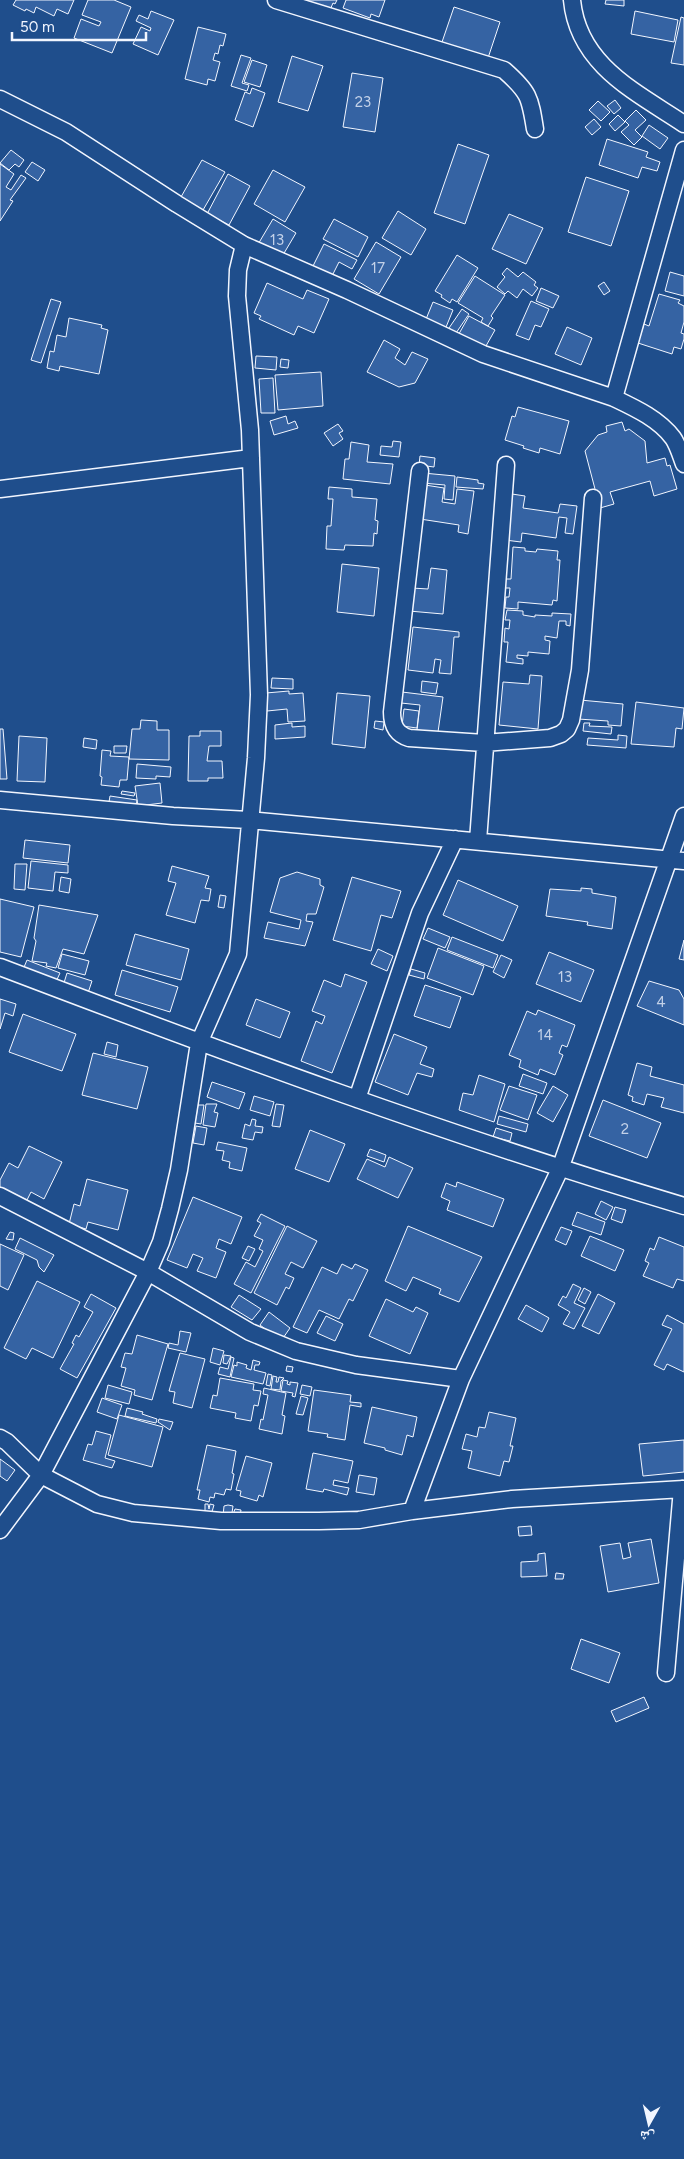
<svg xmlns="http://www.w3.org/2000/svg" width="684" height="2159" viewBox="0 0 684 2159" font-family="Figtree,'Noto Naskh Arabic',sans-serif">
<style>
.building{fill:#3563a3;stroke:#f2f6ff}
.lines{fill:none;stroke-linecap:round;stroke-linejoin:round}
.street-casing{stroke:#f2f6ff;stroke-width:19}
.street{stroke:#1f4e8c;stroke-width:16}
.labels{text-anchor:middle;dominant-baseline:central;stroke-width:4;stroke-linejoin:round;paint-order:stroke}
.number-label{font-size:15px;fill:#c3d1e8}
</style>
<rect width="100%" height="100%" fill="#1f4e8c"/>
<path class="building" d="M16,0H74L68,14L57,9L54,16L36,7L34,13L26,9L25,11L13,5Z
M88,0H114L131,7L112,53L74,38L81,19L99,26L101,22L82,15Z
M301,0H337L335,4L333,3L330,10Z
M346,0H385L379,17L371,14L370,18L343,8Z
M606,0H624V6L605,4Z
M454,7L500,22L487,61L441,45Z
M151,11L174,20L158,55L133,44L141,27L150,31L151,28L136,21L139,15L148,19Z
M635,11L678,20L674,42L631,34Z
M681,17L684,18V65L671,63Z
M198,27L226,34L223,46L220,45L218,54L215,53L213,60L220,62L215,81L208,79L207,85L185,79Z
M241,55L251,58L242,83L249,85L247,91L231,86Z
M292,56L323,66L308,111L278,102Z
M252,60L267,65L260,87L244,82Z
M352,73L383,78L375,132L343,127Z
M252,88L265,93L253,127L235,120L245,92L250,94Z
M615,100L621,108L614,114L607,106Z
M598,101L610,112L601,121L589,110Z
M636,110L646,120L635,130L642,137L634,145L621,132L629,125L625,121Z
M618,115L625,122L615,131L609,124Z
M594,119L601,127L592,135L585,127Z
M649,125L668,138L660,149L642,136Z
M607,139L648,152L646,157L660,162L657,171L642,167L638,178L599,165Z
M458,144L489,155L465,224L434,213Z
M11,150L24,160L19,167L15,164L9,170L0,163Z
M202,160L225,172L199,217L177,204Z
M32,162L45,170L38,181L25,172Z
M0,164L14,174L6,187L11,190L21,175L26,178L10,200L13,201L0,221Z
M273,170L305,187L285,222L254,204Z
M228,174L250,186L229,225L207,214Z
M586,177L629,191L611,246L568,232Z
M398,211L426,229L411,255L382,238Z
M509,214L543,228L526,264L492,249Z
M273,219L296,233L280,260L257,246Z
M334,219L368,237L358,257L323,239Z
M376,242L401,257L379,294L354,279Z
M324,244L357,260L352,269L339,262L331,278L312,268Z
M457,255L478,268L457,302L452,299L450,303L441,297L442,295L435,291Z
M507,268L518,277L523,272L536,282L534,285L538,288L532,296L523,289L517,298L508,291L505,294L497,287L505,277L502,274Z
M670,272L684,276V296L665,291Z
M475,276L505,295L491,316L493,318L488,326L481,322L483,318L458,303Z
M604,282L610,291L604,295L598,286Z
M267,283L303,299L307,290L329,299L314,333L298,326L294,335L259,319L261,316L254,313Z
M541,288L559,296L553,308L536,301Z
M659,294L680,300L678,303L684,306V322L681,333L684,334V339L681,349L674,347L672,354L638,343L644,324L649,326Z
M51,299L61,302L41,363L31,360Z
M531,301L549,309L541,327L535,325L529,340L516,335Z
M433,302L453,310L444,332L424,324Z
M462,309L469,314L456,333L449,328Z
M469,316L495,330L482,353L456,339Z
M69,318L102,325L101,328L108,330L99,374L60,366L59,371L47,368L50,351L54,352L57,335L66,337Z
M567,327L592,338L581,365L555,354Z
M384,340L400,349L395,358L405,365L412,352L428,359L415,383L399,387L367,372Z
M256,356L277,357L276,370L255,368Z
M281,359L289,360L288,368L280,367Z
M321,372L323,406L278,410L275,375Z
M273,378L275,413H261L259,379Z
M518,407L569,421L560,454L540,448L539,453L523,448L524,446L505,440L512,416L515,417Z
M286,416L288,424L295,421L298,428L274,435L270,421Z
M622,422L625,431L629,429L645,441L647,463L665,458L667,466L670,465L677,489L654,496L650,481L610,492L614,504L600,508L585,451L598,435L607,432L606,426Z
M338,424L343,431L339,433L343,439L333,446L324,433Z
M393,441L401,442L399,457L380,455L381,446L392,447Z
M351,442L369,445L367,462L393,464L390,484L343,479L345,459H349Z
M420,456L435,458L434,467L419,465Z
M423,473L455,476L453,500L444,499L445,485L422,483Z
M457,477L478,480V483L484,484L483,489L456,487Z
M425,485L444,488L442,502L455,504L457,489L474,491L468,534L458,532L459,525L420,519Z
M329,487L352,489V497L377,499L375,520L378,521L377,534L374,533L373,546L345,545L344,550L326,549L327,526H331L333,499H328Z
M512,494L525,496L523,508L558,513L560,504L577,506L573,534L565,533L567,518L559,517L556,538L522,533L521,542L505,540Z
M513,547L525,548V551L536,552L537,549L558,551L557,560H560L557,601L553,600L552,605L518,602V609L505,608L506,597H509L510,588H503L504,579H511Z
M342,564L379,568L374,616L337,612Z
M431,568L447,570L443,614L409,611L412,588L428,589Z
M507,610L523,611V615L535,617V615L552,616V613L571,614L570,626L566,625V621H559L557,638L545,636V640L550,641L549,654L528,652V656L517,655V658L523,659V664L506,662L508,642H504L505,628L509,629L510,620H505Z
M413,627L459,632V637H454L451,674L439,673L441,660L435,659L433,673L408,670Z
M530,675L542,676L538,729L499,725L503,682L529,684Z
M272,678L293,679V689L271,688Z
M422,681L438,683L436,694L421,692Z
M289,691V694L303,693L305,721L288,722L287,709L267,711L266,693Z
M402,692L443,697L438,732L417,730L420,705L401,703Z
M337,693L370,696L365,748L332,744Z
M580,700L623,704L621,726L608,725V721L578,719Z
M636,702L684,708L682,729L676,728L674,747L631,744Z
M404,709L419,711L417,728L402,726Z
M141,720L157,721V730H169V760L129,759L132,729H140Z
M375,721L384,722L383,730L374,728Z
M292,723V727L305,726V737L275,739V725Z
M584,723H590L589,726L612,727L611,734L583,731Z
M0,729H3L7,779H0Z
M200,731H221V746H209L207,761H222L223,778H208V781H188L189,736H200Z
M618,735L627,736L626,748L587,745L588,738L618,740Z
M19,736L47,738L45,782L17,781Z
M84,738L97,740L96,749L83,747Z
M114,746H127L126,753H114Z
M102,750L111,751L110,756L129,757L127,780H120L119,787L101,785L102,777L100,776Z
M137,764L171,767L170,777L156,776V779L136,778Z
M160,783L162,803L138,806L135,786Z
M122,791L135,793L134,796L121,794Z
M110,796L137,800L136,806L109,802Z
M25,840L70,845L68,863L23,858Z
M31,861L68,865V873L55,872L53,891L28,888Z
M15,864H27L25,890L14,889Z
M172,866L209,876L205,888L211,889L209,901L201,900L195,923L166,915L176,883L168,881Z
M297,872L320,879V885L324,887L316,914H307L306,921L313,922L305,946L264,938L268,922L299,929L301,920L270,912L280,878Z
M61,877L71,879L69,893L59,891Z
M352,877L401,891L392,918L381,915L371,951L333,940Z
M458,880L518,906L503,941L443,915Z
M581,888L592,889V893L616,897L612,929L587,925L588,922L546,916L550,889L581,891Z
M220,895L226,896L224,908L218,907Z
M0,899L34,907L21,957L0,952Z
M39,905L98,915L84,954L63,949L56,968L46,966L47,963L32,961L36,941L34,938Z
M428,928L450,937L445,948L423,939Z
M135,934L189,949L181,980L126,965Z
M452,937L498,955L493,968L447,950Z
M684,940V960L679,959Z
M438,948L484,966L473,995L427,978Z
M378,949L393,956L387,971L371,964Z
M549,952L594,970L581,1002L536,984Z
M62,954L89,961L85,975L58,968Z
M501,955L512,960L504,978L493,972Z
M27,960L60,973L54,986L22,972Z
M411,969L425,973L424,979L409,975Z
M122,970L178,987L170,1012L115,995Z
M67,973L92,981L87,996L63,986Z
M345,974L367,982L332,1073L301,1061L316,1021L322,1024L325,1016L312,1011L324,980L341,987Z
M649,981L679,990L684,999V1025L637,1006Z
M425,985L461,997L450,1028L414,1016Z
M0,999L16,1004L13,1016L5,1013L0,1029Z
M256,999L290,1012L280,1038L246,1025Z
M538,1010L575,1025L567,1047L562,1045L559,1053L563,1055L555,1075L540,1069L538,1075L519,1067L521,1060L509,1055L527,1011L536,1015Z
M23,1014L76,1034L62,1071L9,1052Z
M394,1034L427,1047L420,1064L434,1069L432,1077L417,1073L408,1095L375,1082Z
M107,1042L118,1045L116,1057L104,1054Z
M93,1053L148,1067L137,1109L82,1095Z
M637,1063L652,1067L650,1076L684,1085V1113L661,1107L664,1098L647,1094L644,1105L632,1101L633,1097L628,1095Z
M523,1074L547,1083L543,1094L519,1086Z
M479,1075L505,1084L494,1122L459,1110L463,1093L473,1095Z
M212,1082L245,1093L239,1109L207,1097Z
M509,1086L537,1095L528,1120L500,1110Z
M553,1086L568,1095L553,1122L537,1113Z
M254,1096L274,1102L270,1116L250,1110Z
M603,1100L661,1123L647,1158L589,1136Z
M206,1104H217L214,1112L218,1113L215,1127L203,1125Z
M276,1104L284,1105L280,1127L272,1126Z
M198,1105H204L201,1124L195,1123Z
M499,1116L528,1124L526,1132L497,1124Z
M252,1119L256,1120L255,1126L263,1127L262,1133L255,1132L253,1140L242,1138L245,1124L250,1126Z
M196,1126L207,1128L204,1145L193,1143Z
M496,1128L512,1133L510,1141L493,1137Z
M310,1130L345,1144L329,1182L295,1169Z
M218,1142L247,1148L242,1171L229,1168L230,1162L222,1160L224,1151L216,1150Z
M29,1146L62,1162L44,1199L31,1192L27,1200L0,1187V1180L9,1163L18,1168Z
M370,1149L386,1155L384,1162L367,1156Z
M389,1157L413,1168L398,1198L357,1179L367,1159L385,1167Z
M87,1179L128,1190L118,1230L88,1222L86,1229L69,1224L74,1204L80,1206Z
M457,1182L504,1199L493,1227L447,1210L450,1201L441,1197L446,1183L456,1187Z
M193,1197L242,1217L231,1244L219,1239L216,1248L226,1252L216,1278L197,1271L203,1258L193,1254L187,1268L167,1260Z
M601,1201L613,1207L606,1220L595,1214Z
M615,1207L626,1210L622,1223L611,1219Z
M577,1212L605,1222L601,1235L572,1225Z
M261,1214L285,1226L251,1293L234,1284L246,1262L255,1267L263,1251L259,1249L263,1240L254,1236L261,1223L257,1221Z
M287,1226L317,1241L303,1268L291,1262L285,1274L294,1278L289,1289L286,1287L277,1305L254,1293Z
M408,1226L482,1257L459,1302L439,1294L441,1289L413,1277L406,1291L385,1281Z
M561,1227L572,1231L566,1245L555,1240Z
M10,1232L14,1233L13,1240L6,1239Z
M590,1236L624,1250L615,1271L581,1256Z
M659,1237L684,1247V1281L677,1279L673,1288L643,1276L649,1263L645,1261L650,1248L654,1250Z
M20,1238L54,1255L44,1272L39,1267L37,1260L15,1249Z
M0,1244L24,1255L8,1290L0,1286Z
M248,1246L255,1249L249,1261L242,1258Z
M342,1264L352,1269L355,1264L368,1270L353,1301L349,1299L339,1319L319,1310L307,1333L293,1327L322,1267L337,1274Z
M37,1281L80,1302L53,1358L32,1348L26,1359L4,1348Z
M573,1284L581,1288L574,1303L585,1308L574,1329L563,1324L570,1312L558,1305L563,1296L566,1298Z
M584,1288L591,1292L585,1304L578,1300Z
M91,1294L116,1308L77,1378L60,1369L74,1344L72,1343L76,1335L79,1337L93,1312L84,1307Z
M598,1294L615,1303L599,1334L582,1326Z
M239,1295L261,1309L252,1320L231,1307Z
M386,1299L413,1312L416,1307L428,1313L410,1354L369,1336Z
M526,1305L549,1318L542,1332L518,1319Z
M269,1312L290,1328L281,1341L260,1325Z
M667,1315L684,1324V1372L667,1364L664,1370L654,1365L672,1329L662,1325Z
M326,1316L343,1324L335,1341L317,1333Z
M180,1331L191,1333L186,1352L168,1348L169,1343L178,1345Z
M137,1335L168,1344L152,1400L134,1395L135,1390L121,1386L126,1368L121,1367L125,1353L132,1354Z
M213,1348L224,1351L220,1365L210,1362Z
M180,1353L205,1359L192,1408L173,1403L175,1392L169,1391Z
M224,1355L231,1356L227,1364L223,1363Z
M231,1357L234,1358L230,1377L218,1374L220,1367L228,1369Z
M253,1360L260,1362L259,1365H255L254,1370L266,1373L263,1384L231,1377L234,1365L237,1366V1362L247,1365L246,1368L251,1370Z
M287,1366L293,1367L292,1372L286,1371Z
M268,1374L272,1375L270,1386L266,1385Z
M273,1376L277,1377L276,1382H278L279,1377L284,1378L281,1381L280,1390L271,1389Z
M220,1378L254,1384L253,1390L261,1391L258,1406L254,1405L251,1421L235,1418L236,1413L210,1408L213,1395L217,1396Z
M283,1380L288,1381L287,1384L290,1385V1382L298,1383L295,1397L292,1396L293,1393L281,1391Z
M108,1385L132,1392L129,1404L105,1398Z
M302,1385L312,1387L310,1396L300,1394Z
M264,1388L286,1393L282,1415L285,1416L282,1434L259,1429L261,1419L263,1420L268,1395L263,1394Z
M314,1390L351,1395L350,1402L361,1403V1407L350,1405L345,1440L327,1437L328,1434L308,1431Z
M301,1396L308,1398L303,1415L296,1414Z
M102,1398L122,1405L117,1419L97,1412Z
M372,1407L417,1417L413,1437L407,1435L402,1455L385,1450V1448L364,1443Z
M127,1408L143,1412L142,1414L157,1419L156,1423L125,1416Z
M489,1412L516,1418L510,1446H513L509,1462L504,1461L500,1476L468,1468L472,1451L462,1449L466,1434L477,1437L479,1427L485,1428Z
M119,1415L163,1427L152,1467L108,1455Z
M159,1419L173,1422L170,1430L158,1422Z
M96,1431L111,1435L105,1458L115,1461L112,1468L83,1460L88,1444L92,1445Z
M684,1440V1472L643,1476L639,1444Z
M207,1445L236,1451L232,1473L234,1474L231,1490L226,1489L224,1495L215,1493L214,1498L210,1497L209,1502L198,1499L200,1490H197Z
M313,1453L353,1461L348,1483L334,1480L333,1485L349,1488L347,1495L324,1489L323,1492L306,1489Z
M246,1456L272,1463L263,1497L259,1495L257,1501L240,1496L241,1491L236,1490Z
M0,1459L15,1470L7,1481L0,1476Z
M359,1475L377,1478L374,1495L356,1492Z
M205,1504H208L209,1509L210,1504L214,1505L211,1515L205,1514Z
M228,1505L233,1506L232,1513H230L229,1517L223,1516L224,1506Z
M235,1509L241,1510L240,1516L232,1517Z
M531,1526L532,1535L519,1536L518,1527Z
M651,1539L659,1583L608,1592L600,1546L620,1543L623,1559L631,1557L628,1543Z
M545,1553L547,1576L521,1577V1562L538,1561V1554Z
M556,1573L564,1574L563,1579H555Z
M581,1639L620,1653L609,1683L571,1669Z
M644,1697L649,1708L616,1722L611,1711Z"/>
<g class="lines">
<defs>
<path id="street" d="M276,0L504,70C529,92 530,97 535,129
M572,0C578,65 636,92 684,124
M0,99L66,132L177,204L244,245L347,290L483,354L614,398
M684,150L614,398C635,408 659,419 673,438C678,445 681,456 684,464
M420,471L392,712C392,725 396,734 409,738L484,743L550,738L561,734L567,729L571,720L580,670L593,498
M0,489L251,458
M0,800L173,816L249,820L684,861
M478,841L506,465
M0,967C226,1053 452,1137 684,1206
M357,1099L420,913L455,839
M0,1196L148,1272L250,1332L296,1351L356,1365L461,1379L560,1169L684,816
M0,1438L7,1442L41,1475L97,1504L133,1513L221,1521H319L359,1520L412,1511L461,1379
M412,1511L512,1499L684,1489
M0,1530L41,1475L148,1272L161,1242L170,1209L179,1170L199,1043L238,954L256,758L259,695L250,430L237,296L238,270L244,245
M666,1673L682,1489"/>
</defs>
<use href="#street" class="street-casing"/>
<use href="#street" class="street"/>
</g>
<g class="labels">
<g class="number-label">
<text x="363" y="102">23</text>
<text x="277" y="240">13</text>
<text x="378" y="268">17</text>
<text x="565" y="977">13</text>
<text x="661" y="1002">4</text>
<text x="545" y="1035">14</text>
<text x="625" y="1129">2</text>
</g>
</g>
<g transform="translate(649 2124) rotate(188)" stroke="#1f4e8c" stroke-width="4" paint-order="stroke">
<path d="M0-4L9 19L0 12L-9 19Z" fill="#f2f6ff"/>
<text y="-8" font-size="14" font-weight="bold" text-anchor="middle" fill="#f2f6ff">ش</text>
</g>
<path d="M12 32v8h134v-8" fill="none" stroke="#f2f6ff" stroke-width="2.5"/>
<text x="20" y="32" font-size="15" fill="#f2f6ff" stroke="#1f4e8c" stroke-width="4" paint-order="stroke">50 m</text>
</svg>
